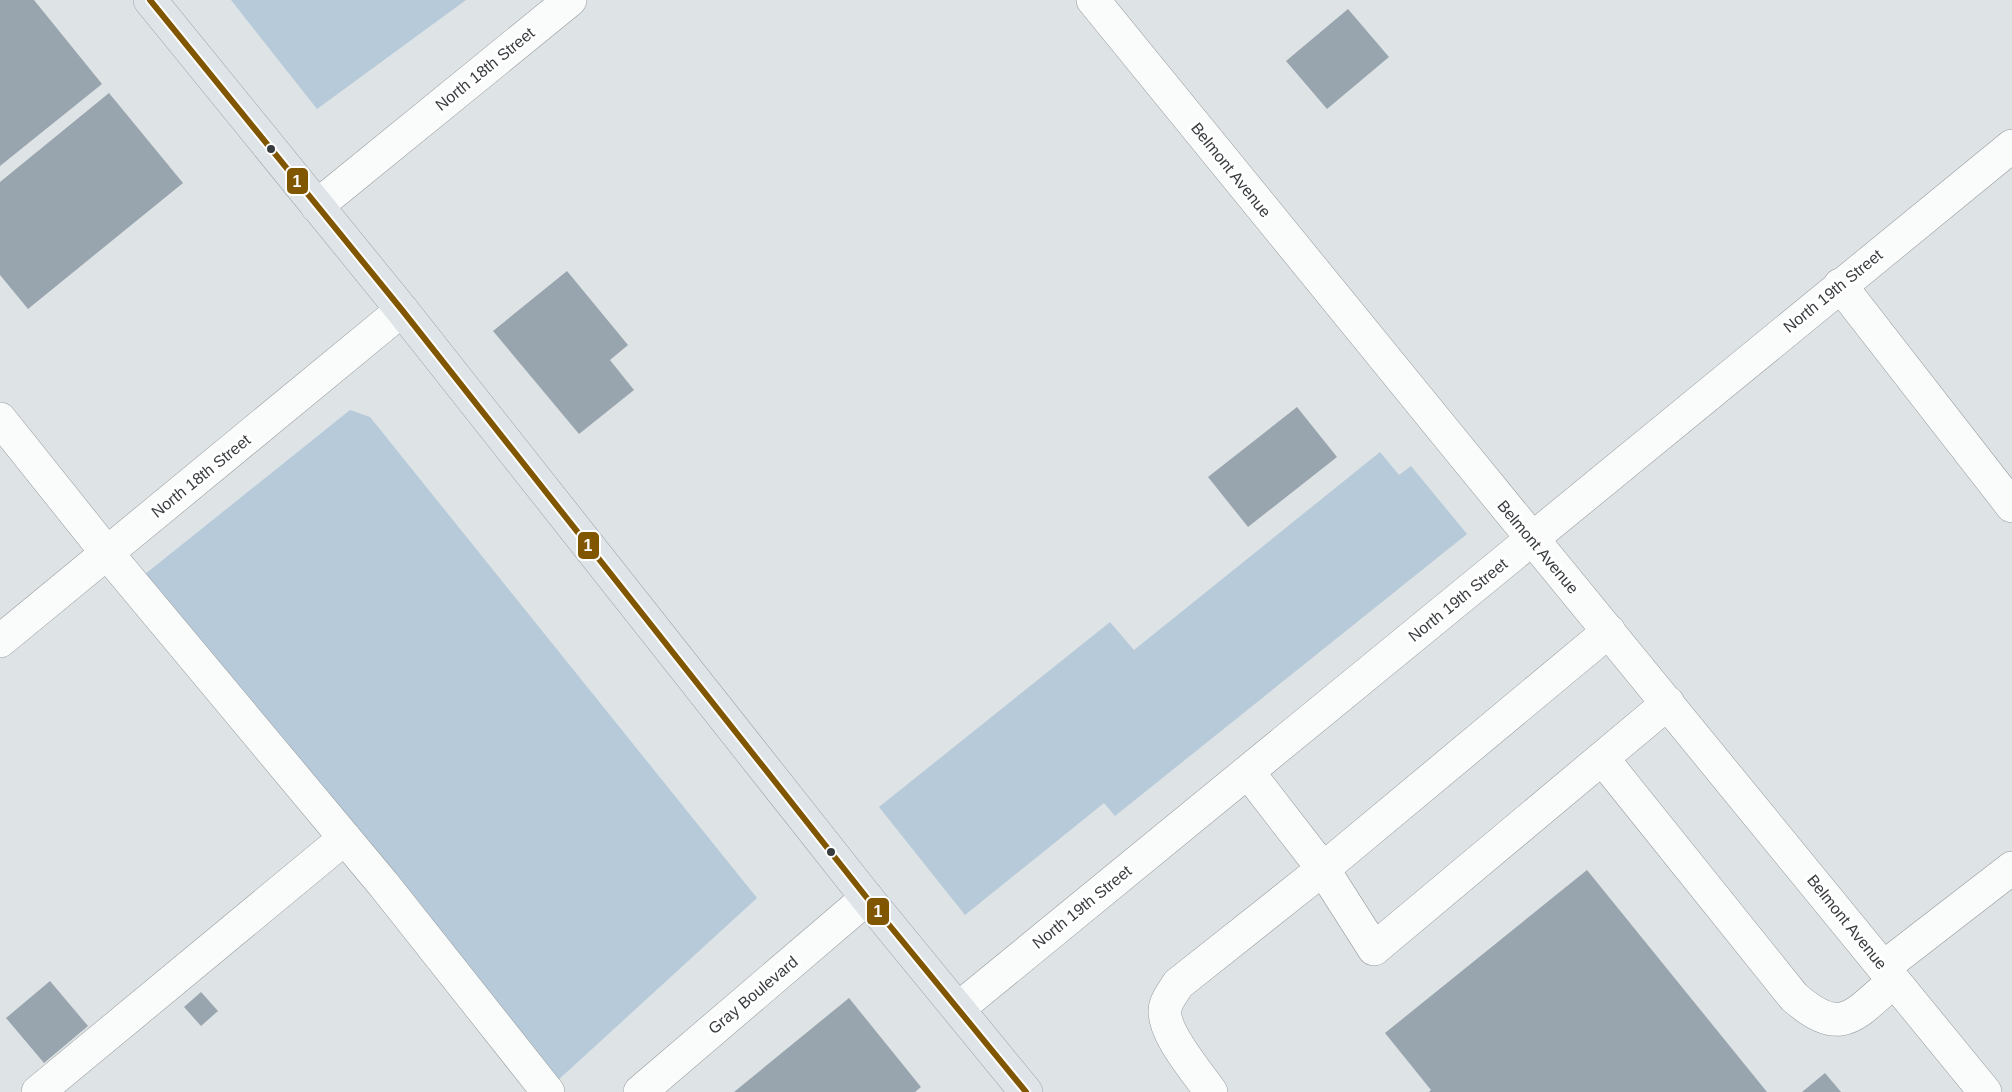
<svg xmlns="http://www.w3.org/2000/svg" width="2012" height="1092" viewBox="0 0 2012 1092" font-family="Helvetica,sans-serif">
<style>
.green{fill:#b6cad9}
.building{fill:#99a5ae}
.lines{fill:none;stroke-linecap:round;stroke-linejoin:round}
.minor-casing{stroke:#95999b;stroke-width:34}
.major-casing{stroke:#99a4ac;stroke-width:34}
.minor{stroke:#fafbfb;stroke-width:33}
.major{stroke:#dee4e8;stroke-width:33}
.bus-1-casing{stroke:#fff;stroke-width:10}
.bus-1{stroke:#815601;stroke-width:6}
.bus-dot{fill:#393c3f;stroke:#fff;stroke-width:2}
.labels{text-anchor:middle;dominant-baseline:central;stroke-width:6;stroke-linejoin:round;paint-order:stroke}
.street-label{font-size:16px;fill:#393c3f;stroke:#fff}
.line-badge{stroke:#fff;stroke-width:2}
.badge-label{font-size:16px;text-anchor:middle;font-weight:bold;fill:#fff}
</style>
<rect width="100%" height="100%" fill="#dee3e6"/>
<path class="green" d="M231,0H466L317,109Z
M350,410L370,417L757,898L556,1082L144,575Z
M1380,452L1399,475L1411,466L1467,534L1115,816L1104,803L965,915L879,807L1110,622L1134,650Z"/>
<path class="building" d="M0,0H34L102,84L0,166Z
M1348,9L1389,57L1327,109L1286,61Z
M109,93L183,183L28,309L0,275V182Z
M567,271L628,345L610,360L634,390L579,434L493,331Z
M1297,407L1337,457L1248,527L1208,477Z
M1587,870L1767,1092H1429L1431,1090L1385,1033Z
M50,981L88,1026L44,1063L6,1018Z
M201,992L218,1011L201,1026L184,1007Z
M849,998L921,1087L915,1092H734Z
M1825,1073L1841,1092H1802Z"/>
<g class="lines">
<defs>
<path id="minor" d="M1093,0C1389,365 1688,728 1985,1092
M317,206L570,0
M1840,285L2012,506
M0,419L107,553L384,885L548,1092
M0,641L402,310
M1602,758L1794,997C1842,1039 1854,1015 1894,981
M1248,772L1323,869L1374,949L1668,703
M1884,967L2012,868
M959,1008L2012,146
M38,1092L345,838
M640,1092L867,898
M1211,1092C1198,1073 1158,1028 1166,1005C1168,998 1174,991 1178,984L1323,869L1609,631"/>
<path id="major" d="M150,0L402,310L867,898L1026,1092"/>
</defs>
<use href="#minor" class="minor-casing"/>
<use href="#major" class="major-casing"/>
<use href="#minor" class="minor"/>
<use href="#major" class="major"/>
<defs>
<path id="bus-1" d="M150,0L402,310L867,898L1026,1092"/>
</defs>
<use href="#bus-1" class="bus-1-casing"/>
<use href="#bus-1" class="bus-1"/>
</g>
<g class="bus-dot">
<circle cx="271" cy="149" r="5"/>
<circle cx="831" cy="852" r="5"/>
</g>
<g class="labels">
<g class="street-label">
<text transform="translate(485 69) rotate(-39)">North 18th Street</text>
<text transform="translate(1231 170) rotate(51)">Belmont Avenue</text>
<text transform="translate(1833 291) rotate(-39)">North 19th Street</text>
<text transform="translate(201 476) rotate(-39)">North 18th Street</text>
<text transform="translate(1538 547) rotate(50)">Belmont Avenue</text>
<text transform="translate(1458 600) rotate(-39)">North 19th Street</text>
<text transform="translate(1082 907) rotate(-39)">North 19th Street</text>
<text transform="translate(1847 922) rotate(51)">Belmont Avenue</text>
<text transform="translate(753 995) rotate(-40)">Gray Boulevard</text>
</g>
</g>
<g class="line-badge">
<rect x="286" y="167" width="23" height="28" rx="6" fill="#815601"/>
<rect x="577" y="531" width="23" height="29" rx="6" fill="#815601"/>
<rect x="866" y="897" width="24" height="29" rx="6" fill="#815601"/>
</g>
<g class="badge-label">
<text x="297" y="187">1</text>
<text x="588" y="551">1</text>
<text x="878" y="917">1</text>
</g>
</svg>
